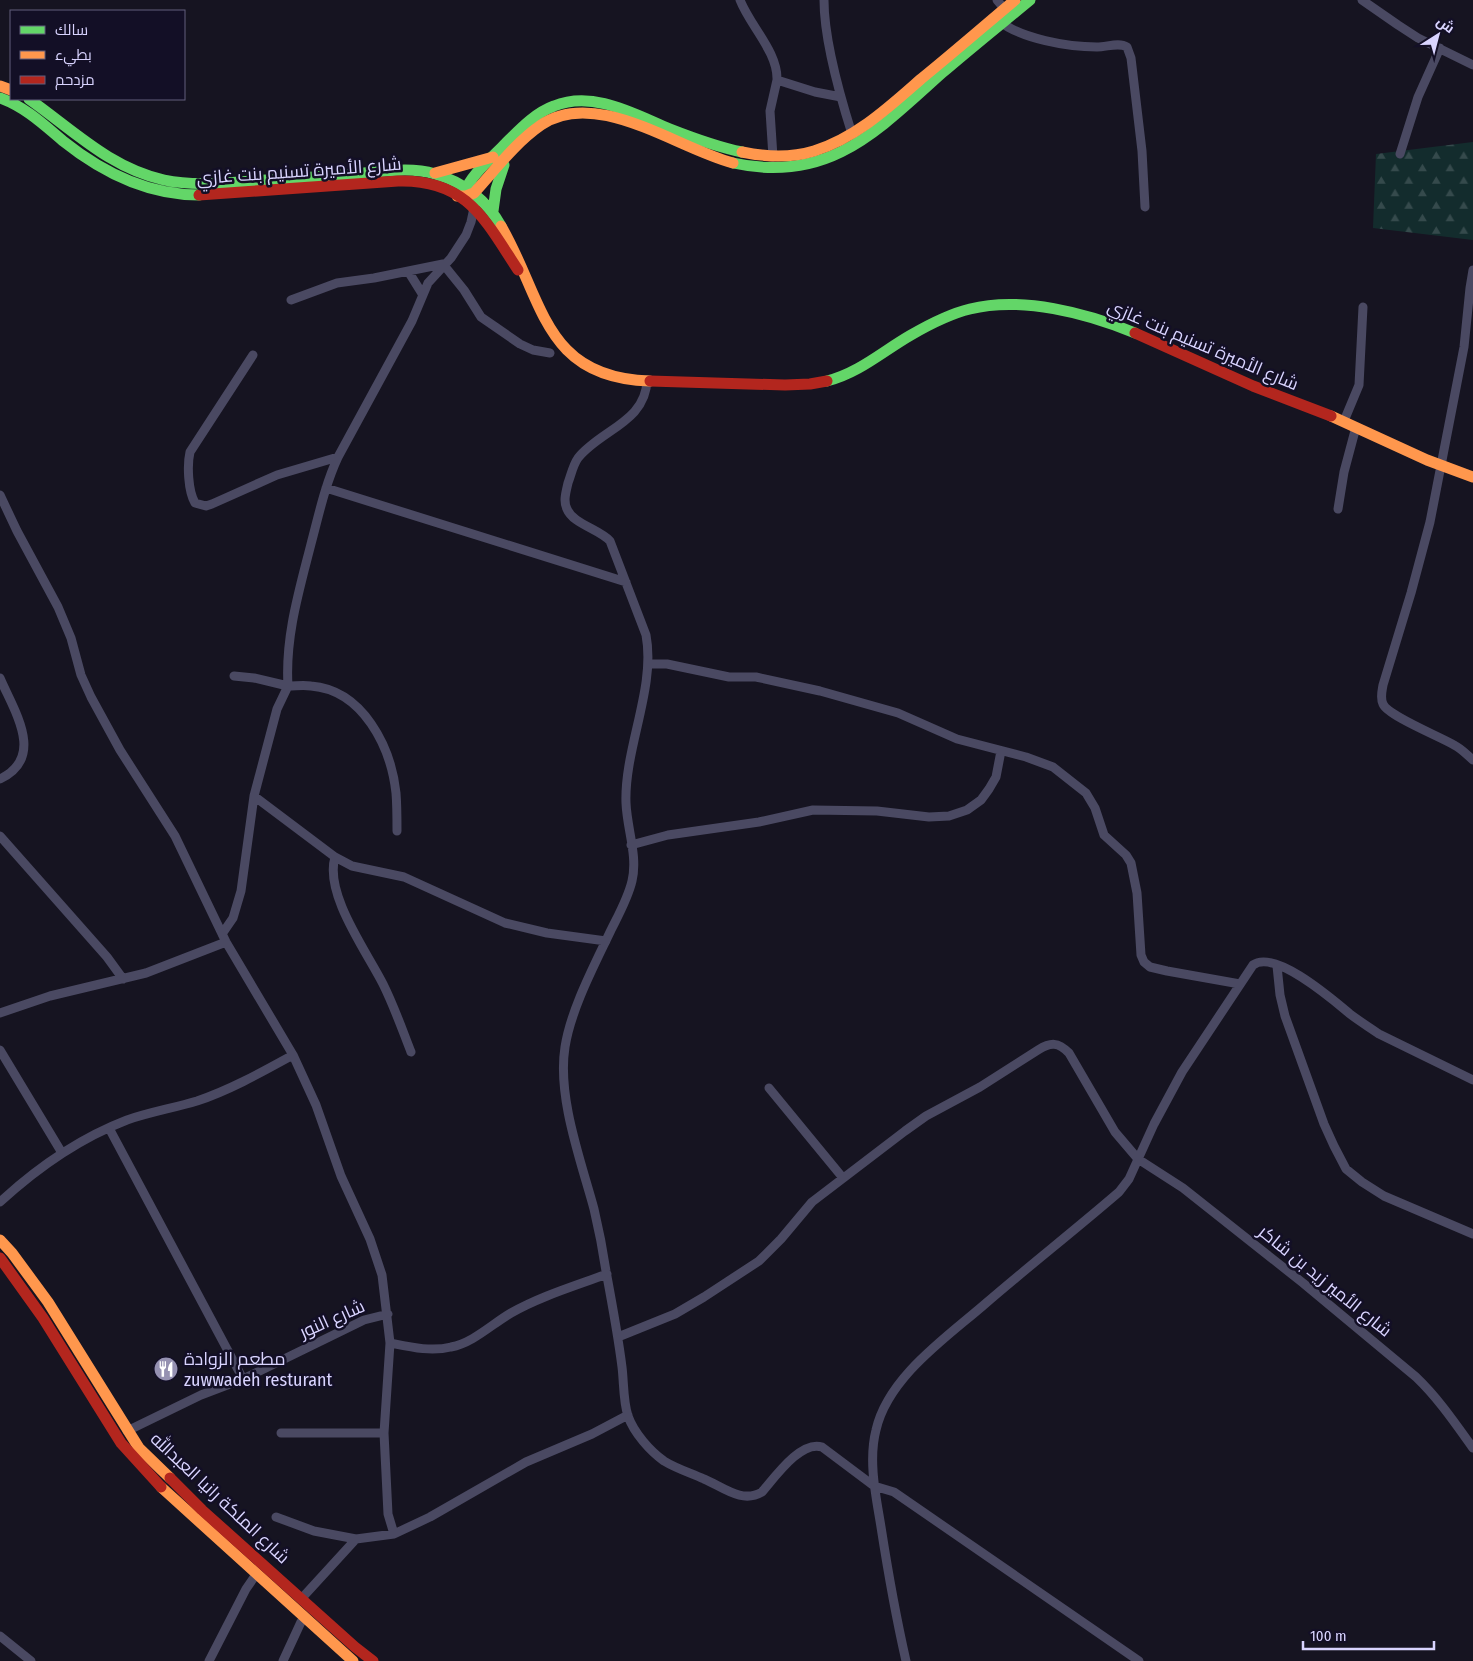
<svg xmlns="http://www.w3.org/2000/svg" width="1473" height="1661" viewBox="0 0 1473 1661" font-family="'Fira Sans Condensed',Cairo,sans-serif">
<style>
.forest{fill:url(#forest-firs)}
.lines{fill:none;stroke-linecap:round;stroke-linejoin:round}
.street{stroke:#4a4962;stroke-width:9}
.fast{stroke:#63d668;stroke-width:11}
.slow{stroke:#ff974d;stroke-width:11}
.jam{stroke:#b3261e;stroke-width:11}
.labels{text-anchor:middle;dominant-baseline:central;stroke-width:5;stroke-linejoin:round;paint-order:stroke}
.street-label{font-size:18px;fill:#d9d4ff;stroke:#130f26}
.poi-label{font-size:18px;fill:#d9d4ff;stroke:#130f26;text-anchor:start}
</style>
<defs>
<pattern id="forest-firs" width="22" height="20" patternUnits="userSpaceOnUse" patternTransform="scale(1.25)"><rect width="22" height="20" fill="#132c2d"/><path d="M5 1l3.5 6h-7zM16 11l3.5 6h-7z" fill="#354a4c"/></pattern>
</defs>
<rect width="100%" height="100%" fill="#161421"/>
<path class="forest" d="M1473,142V240L1373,228L1376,154Z"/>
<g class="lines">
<path class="street" d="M740,0C750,26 778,52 777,80
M824,0C824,41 840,96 852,134
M997,0L1008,13
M1362,0L1398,25L1418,38L1473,65
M998,20C1020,39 1069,47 1097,47C1107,47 1119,42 1127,47L1131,58L1142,151L1145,207
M1400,154L1418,97L1440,48
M773,157L770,111L777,80L815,92L841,97
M1473,270L1470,288L1464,347L1430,522L1411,593L1383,685C1382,691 1380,698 1383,704C1388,716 1441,737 1454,745C1462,749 1467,755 1473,760
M408,271L423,295
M291,300L337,283L374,278L443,264L464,290L481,317L520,344L533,350L550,353
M253,355L190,452C187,465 188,491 195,503L206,506L212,504L277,475L338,457
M647,380C646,422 600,430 578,458C573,465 571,475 568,483C566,492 563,501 567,509C573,524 599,529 610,541L646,635C656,688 624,749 626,803C627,829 638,856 632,881C628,898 619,914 611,930C594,966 571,1009 565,1047C557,1097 581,1161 594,1209C599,1230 603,1251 606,1271C612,1303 618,1335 622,1367C624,1383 623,1401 628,1416C634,1433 650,1451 664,1461C677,1469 691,1473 704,1479C723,1487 742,1504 762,1492C775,1477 801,1440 822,1447L874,1486L894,1492L1139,1661
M1344,421L1359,385L1363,307
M326,488L626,582
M0,495L17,531L58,607L71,638L81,675L91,697L120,750L175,836L226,942L293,1055L316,1105L341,1176L370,1239L382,1275L390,1343L384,1433L388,1514L394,1534
M1338,509L1344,472L1356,427
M648,664H667L729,677H756L820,691L898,713L957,739L1026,757L1053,767L1086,793L1095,808L1104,835L1126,855L1131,863L1137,893L1141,955L1144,962L1150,967L1167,971L1240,984
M234,676L254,678L288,686C285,637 299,591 311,544C319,514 325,485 338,457L412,321L428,283L451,258L466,235L471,222L474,208
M0,678C14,711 46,757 0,779
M254,796L335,857C324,894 367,952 383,984C394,1006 402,1029 411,1052
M0,836L107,957L123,979
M631,845L668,835L759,822L813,810L877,811L929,817L949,816L967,810L981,800L989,789L996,777L1001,751
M335,857L352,866L404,877L505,923L547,933L606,941
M222,934L233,918L241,891L254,796L277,709L288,686C296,686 304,685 311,686C363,690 391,747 396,793C397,805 397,818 397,831
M1277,966L1280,995L1285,1016L1324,1124L1334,1146L1346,1169L1362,1182L1384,1196L1473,1234
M0,1013L50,996L146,973L226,942
M0,1050L62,1153
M769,1088L843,1178
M109,1128L243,1379
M0,1202C37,1168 80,1138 127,1120C150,1112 174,1108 197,1101C230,1090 262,1072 293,1055
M618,1337L675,1314L704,1297L759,1261L781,1239L812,1202L905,1131L926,1116L980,1087L1038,1050C1051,1042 1058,1042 1069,1053L1115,1132L1138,1159L1183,1188L1303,1283L1416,1377C1438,1398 1455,1423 1473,1448
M390,1343C410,1347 431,1352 451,1347C473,1343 492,1324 511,1313C541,1296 575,1286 607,1274
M127,1431L201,1395L243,1379L364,1320L388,1314
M281,1433H384
M276,1517L314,1531L356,1539
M302,1598L356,1539L394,1534L430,1517L526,1462L592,1434L628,1415
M0,1636L31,1661
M209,1661L246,1589L257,1573
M283,1661L301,1622
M906,1661C896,1617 888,1572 881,1527C876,1496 868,1461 876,1430C888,1377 947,1337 985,1304C1029,1266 1075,1230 1119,1192L1129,1179L1154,1124L1182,1072L1253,965C1275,949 1333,1000 1350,1014C1359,1021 1369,1027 1379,1034L1473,1080"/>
<path class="fast" d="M0,98C25,107 43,124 63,141C103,173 147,195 199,195
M29,99C73,130 110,168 164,180C197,187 232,182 266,180C298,178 331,176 364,173C387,171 412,167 435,174C464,182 487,201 501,226
M733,163C829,184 877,131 942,73C971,48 1001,24 1030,0
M474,208L467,200L465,192C470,175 494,156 506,143C520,129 535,113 554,106C593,90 634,114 670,129C693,138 717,147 742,152
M493,211L496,189L504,165
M827,381C859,373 883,351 911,335C930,324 949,314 970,309C1021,296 1087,313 1135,333"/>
<path class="slow" d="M0,86L11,90
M742,152C766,157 791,158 814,151C856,138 889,107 921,79C953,53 984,26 1015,0
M435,173L493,157
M457,196H466L474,193C495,170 515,143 541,125C596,87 678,149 733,163
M501,226C544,300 543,378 650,381
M1331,416L1427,460L1473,477
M0,1240L12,1253L48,1302L139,1448L170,1478
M161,1487L353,1661"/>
<path class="jam" d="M199,195L398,181C467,179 485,220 518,270
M1135,333L1253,386L1331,416
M650,381L785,385L810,384L827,381
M0,1258L43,1318L121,1443L161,1487
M170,1478L202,1510L355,1647L373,1661"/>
</g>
<defs>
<symbol id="restaurant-disc" viewBox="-11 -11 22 22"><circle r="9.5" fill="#9591b1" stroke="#130f26"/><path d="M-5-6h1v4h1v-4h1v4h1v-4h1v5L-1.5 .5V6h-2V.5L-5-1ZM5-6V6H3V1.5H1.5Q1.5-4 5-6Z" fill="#fff"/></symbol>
</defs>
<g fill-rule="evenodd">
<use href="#restaurant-disc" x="152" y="1355" width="28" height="28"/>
</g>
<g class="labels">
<g class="street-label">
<text transform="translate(299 171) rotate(-4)">شارع الأميرة تسنيم بنت غازي</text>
<text transform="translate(1203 345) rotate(23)">شارع الأميرة تسنيم بنت غازي</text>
<text transform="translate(1325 1281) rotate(39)">شارع الأمير زيد بن شاكر</text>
<text transform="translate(332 1319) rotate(-24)">شارع النور</text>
<text transform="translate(220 1498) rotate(43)">شارع الملكة رانيا العبدالله</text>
</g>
<g class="poi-label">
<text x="184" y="1359">مطعم الزوادة<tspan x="184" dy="21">zuwwadeh resturant</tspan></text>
</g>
</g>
<rect x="10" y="10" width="175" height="90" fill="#130f26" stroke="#625e7d"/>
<rect x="20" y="26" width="25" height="8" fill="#63d668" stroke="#625e7d"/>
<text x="55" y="35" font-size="15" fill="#d9d4ff">سالك</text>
<rect x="20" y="51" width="25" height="8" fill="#ff974d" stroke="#625e7d"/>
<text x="55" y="60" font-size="15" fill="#d9d4ff">بطيء</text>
<rect x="20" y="76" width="25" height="8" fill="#b3261e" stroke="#625e7d"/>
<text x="55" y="85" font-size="15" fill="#d9d4ff">مزدحم</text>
<g transform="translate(1438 35) rotate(36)" stroke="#130f26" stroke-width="4" paint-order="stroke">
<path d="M0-4L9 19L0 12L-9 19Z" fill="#d9d4ff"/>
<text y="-8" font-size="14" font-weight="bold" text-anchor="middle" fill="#d9d4ff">ش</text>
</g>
<path d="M1303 1641v8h131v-8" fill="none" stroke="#d9d4ff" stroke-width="2.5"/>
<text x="1310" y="1641" font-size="15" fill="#d9d4ff" stroke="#130f26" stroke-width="4" paint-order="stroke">100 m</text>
</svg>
